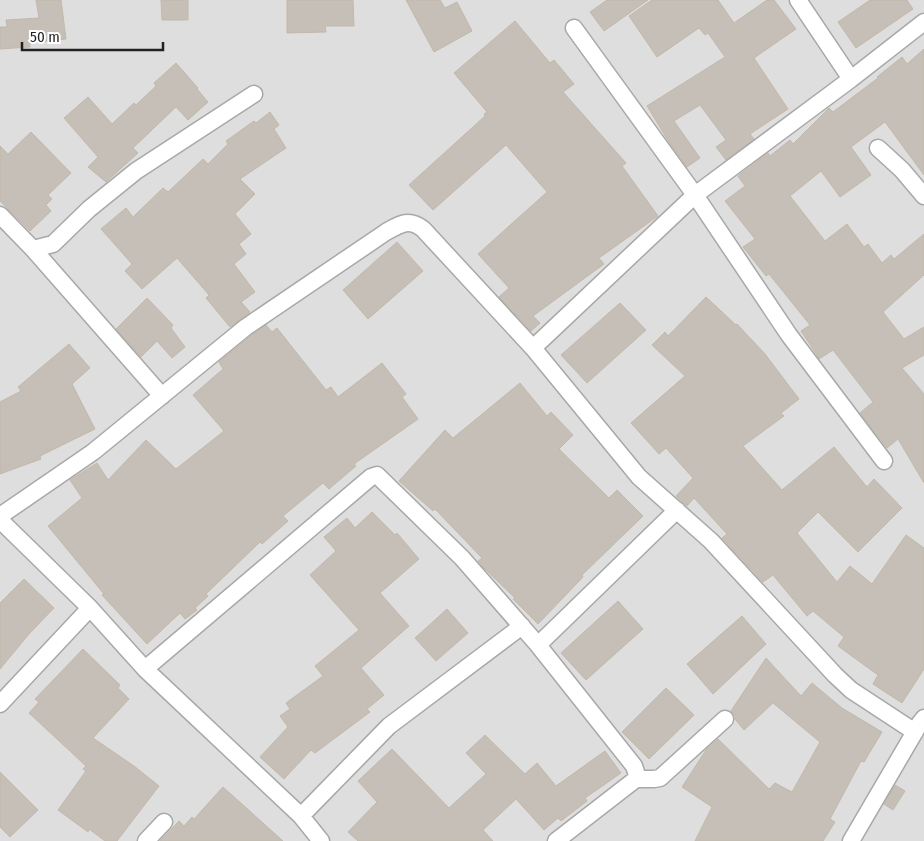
<svg xmlns="http://www.w3.org/2000/svg" width="924" height="841" viewBox="0 0 924 841" font-family="'Fira Sans Condensed',sans-serif">
<style>
.residential{fill:#dfdede}
.building{fill:#c6bfb7;stroke:#c2b8aa}
.lines{fill:none;stroke-linecap:round;stroke-linejoin:round}
.minor-casing{stroke:#a8a8a8;stroke-width:19}
.minor{stroke:#fff;stroke-width:16}
</style>
<rect width="100%" height="100%" fill="#f1efe8"/>
<path class="residential" d="M0,0H924V841H0Z"/>
<path class="building" d="M36,0H61L66,39L30,43V47L0,49V27H7L6,20L39,18Z
M161,0H188V20H162Z
M287,0H353L354,26H325L326,32L287,33Z
M406,0H440L445,8L457,2L472,31L434,52Z
M607,0H648L604,31L590,12Z
M652,0H718L734,23L767,0H774L796,29L754,58L788,109L750,134L754,139L726,160L716,147L726,140L700,105L674,121L700,158L687,167L669,142L647,106L725,57L708,33L705,35L699,28L657,57L629,16Z
M870,0H907L913,9L856,48L838,22Z
M515,21L550,63L554,60L574,84L563,92L626,163L622,166L658,216L599,258L604,264L533,316L540,323L531,331L499,297L509,288L478,254L547,192L506,145L433,210L409,185L485,116L484,114L487,112L454,73Z
M924,49V175L885,122L851,147L871,175L840,197L821,171L790,196L825,241L847,224L864,247L868,244L882,263L891,255L894,259L924,234V275L883,312L904,339L924,327V355L902,368L924,394V483L898,439L887,448L860,413L873,402L833,350L819,359L817,355L801,331L810,325L769,274L766,276L743,247L755,239L725,201L745,186L738,176L768,153L770,156L790,140L793,144L829,108L833,112L878,78L877,77L902,57L907,64Z
M176,63L198,88L197,89L208,102L188,120L176,107L133,148L138,153L106,182L88,167L98,157L64,118L88,97L112,124L134,103L136,105L156,86L154,83Z
M270,112L279,125L274,129L286,148L240,179L255,194L235,214L251,234L239,244L246,254L234,264L255,292L241,302L250,312L230,327L206,298L209,295L177,258L142,289L125,271L132,264L101,229L126,208L133,217L163,188L168,192L203,159L208,164L228,144L226,141L254,121L256,123Z
M31,132L71,173L48,195L52,199L46,205L51,211L30,231L0,201V146L8,154Z
M397,242L423,271L368,319L343,290Z
M706,297L736,325L737,324L765,354L799,399L781,413L784,416L743,446L782,490L834,447L867,487L874,479L902,508L858,552L818,512L797,533L837,582L850,566L872,584L906,535L924,548V669L902,703L873,684L878,675L838,646L844,637L813,611L807,616L773,575L763,582L722,538L727,534L694,498L687,506L676,496L693,478L666,448L659,454L631,423L685,376L652,345L665,332L668,336Z
M147,298L173,325L171,328L185,347L172,358L157,341L141,357L116,329Z
M620,303L646,330L587,383L561,355Z
M266,325L272,332L277,328L326,390L331,387L338,397L382,363L406,394L402,397L418,419L354,464L356,466L329,489L323,483L283,516L288,521L262,544L260,542L206,594L208,596L195,608L197,610L185,619L180,613L147,644L102,595L104,594L48,526L82,498L70,480L97,463L108,480L146,440L176,469L224,431L193,395L223,369L219,362L252,335Z
M69,344L90,368L72,384L95,429L40,456L41,459L0,474V402L21,391L18,387Z
M520,383L547,416L551,412L573,435L559,449L609,498L617,490L643,516L582,575L583,577L538,624L513,599L515,598L483,567L478,561L482,558L435,509L433,511L399,481L445,430L453,438Z
M372,512L395,535L397,533L419,559L380,593L409,626L361,668L384,695L367,709L370,712L315,753L311,750L284,779L260,757L288,727L280,716L290,709L286,703L323,676L315,666L359,630L310,575L336,551L324,537L347,518L355,528Z
M24,579L54,608L29,634L0,669V603Z
M618,601L643,629L586,680L561,653Z
M447,609L468,633L436,661L415,638Z
M742,616L766,644L713,694L687,664Z
M83,649L120,685L118,688L129,699L93,738L134,766L159,786L117,841H105L89,829L88,832L58,810L86,771L83,769L86,766L29,713L39,702L35,699Z
M766,658L801,696L812,683L842,708L882,732L864,762L861,761L830,819L835,822L823,841H695L712,807L682,787L706,750L718,739L769,789L775,783L792,792L820,742L773,703L744,730L735,719V716L731,711Z
M666,688L694,715L649,759L622,732Z
M485,735L525,774L537,763L556,786L605,751L621,773L585,798L587,801L561,821L558,818L544,830L516,799L483,830L493,841H358L348,832L377,802L358,781L392,749L449,808L486,774L466,753Z
M0,772L38,810L10,837L0,827Z
M895,785L905,791L893,810L884,804Z
M223,787L283,841H160L179,821L184,826L192,817L194,819Z"/>
<g class="lines">
<defs>
<path id="minor" d="M798,0L851,79
M574,28L695,195L789,335L884,461
M878,148L902,170L924,196
M0,215L33,249L162,396
M33,249L53,244L89,209L136,171L254,94
M533,348L695,195L851,79L924,22
M0,516L93,452L246,327L386,232C400,224 409,218 423,229L533,348L639,477L711,541L835,675L851,690L915,732
M0,520L90,608L145,669L301,816L321,841
M538,645L677,510
M145,669L371,477L377,475L462,558L538,645L634,766L637,775L636,779L556,841
M0,704L90,608
M636,779H654L660,778L725,719
M301,816L389,726L522,626
M146,841L164,822
M851,841L920,723L924,718"/>
</defs>
<use href="#minor" class="minor-casing"/>
<use href="#minor" class="minor"/>
</g>
<path d="M22 42v8h141v-8" fill="none" stroke="#212121" stroke-width="2.5"/>
<text x="30" y="42" font-size="15" fill="#212121" stroke="#ffffff" stroke-width="4" paint-order="stroke">50 m</text>
</svg>
